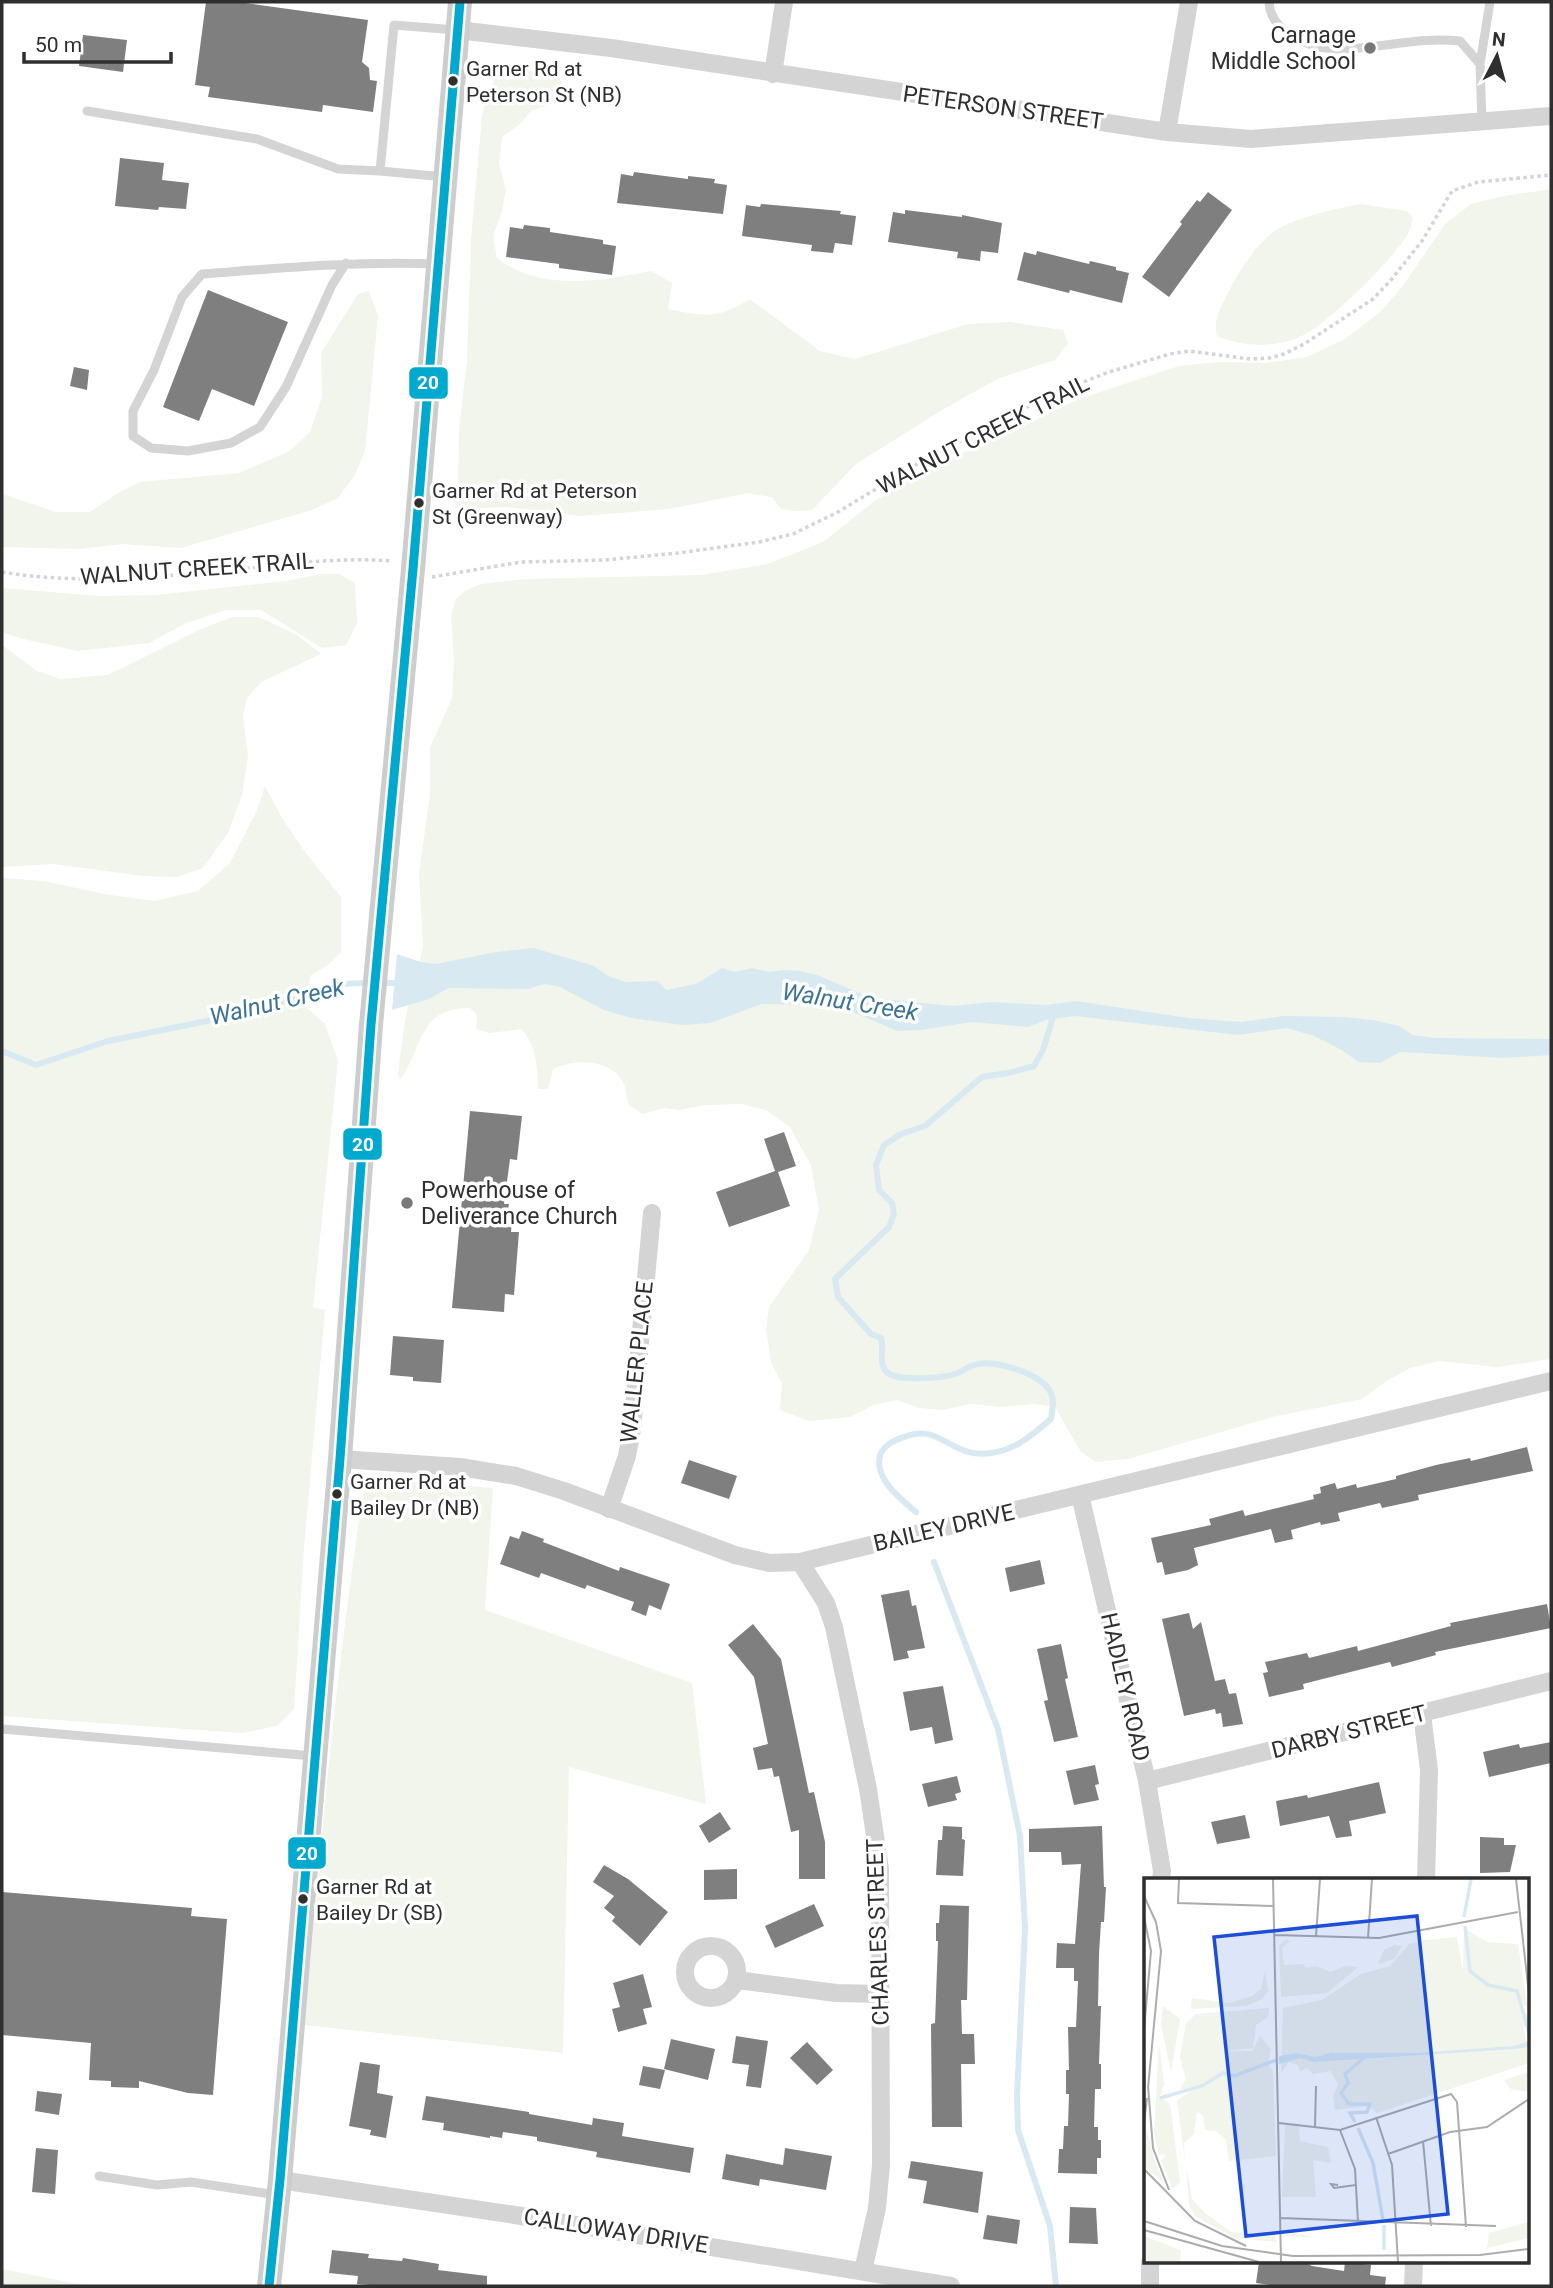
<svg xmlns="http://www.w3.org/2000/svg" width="1553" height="2288" viewBox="0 0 1553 2288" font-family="Roboto,sans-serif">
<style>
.green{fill:#f1f5ec}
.water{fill:#d8e9f2}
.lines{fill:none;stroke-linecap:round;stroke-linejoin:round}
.stream{stroke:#d8e9f2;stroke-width:6}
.building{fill:#7f7f7f}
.path{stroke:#d4d4d4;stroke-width:3.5;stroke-dasharray:3.5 3.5;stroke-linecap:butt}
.lane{stroke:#d4d4d4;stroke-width:9}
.street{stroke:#d4d4d4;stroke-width:18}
.secondary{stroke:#cdcdcd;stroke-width:24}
.bus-1-casing{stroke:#fff;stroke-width:14}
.bus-1{stroke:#00a9ce;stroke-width:9}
.poi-dot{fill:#787878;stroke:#fff;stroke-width:2.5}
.bus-dot{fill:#2f2f2f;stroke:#fff;stroke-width:2.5}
.labels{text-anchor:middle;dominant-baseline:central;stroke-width:7;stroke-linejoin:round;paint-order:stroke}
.bus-label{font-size:21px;fill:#2f2f2f;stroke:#fff;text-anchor:start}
.poi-label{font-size:23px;fill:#2f2f2f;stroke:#fff;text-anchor:end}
.street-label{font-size:23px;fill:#2f2f2f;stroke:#fff}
.water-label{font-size:24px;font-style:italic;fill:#3b7494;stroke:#fff}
.inset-river{fill:none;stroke:#d8e9f2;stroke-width:3.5}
.inset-road{fill:none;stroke:#acacac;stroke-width:2}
.view{fill:#1d4ed8;fill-opacity:0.15;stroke:#1d4ed8;stroke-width:3.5}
.inset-edge{fill:none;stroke:#2f2f2f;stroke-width:3.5}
.line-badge{stroke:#fff;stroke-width:2.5}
.badge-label{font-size:19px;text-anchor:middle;font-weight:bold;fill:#fff}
</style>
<rect width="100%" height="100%" fill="#fff"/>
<path class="green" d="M516,69L538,72L559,77L566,92L550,104L531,111L520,124L502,137L499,164L506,190L501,214L493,236L497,258C540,292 601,281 651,271L672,283L668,309C704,316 717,320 750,299L820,351L855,359L968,324L1010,322L1063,330L1068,344L1055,360L999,378L942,410L856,464L812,510L795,511L781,509L772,497L748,493L669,509L581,516L506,507L456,509L454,495L458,481L459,430L467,360L471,240L482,116L488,93L497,76Z
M1551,189V1359L1497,1367L1439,1361L1410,1368L1385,1382L1362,1399L1276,1416L1128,1459L1096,1462L1081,1452L1055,1407L1034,1404L1001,1407L971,1404L942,1410L920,1408L897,1400L873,1405L850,1417L809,1421L780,1410L782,1384L771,1362L766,1329L769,1307L809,1250L819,1210L811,1165L789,1126L766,1110L741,1104L706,1105L679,1110L665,1108L642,1114C639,1111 631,1107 629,1104C625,1098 627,1088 623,1082C609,1058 574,1059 553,1069L548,1089H538C537,1067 537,1045 521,1029L489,1033L476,1029L477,1015L470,1008C418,1007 423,1048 400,1080L398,1073L405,1020L423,947L419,874L430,794V748L452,698L454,660L451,616L456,599L465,591L481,584L525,579L701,575L768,564L823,542L872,503L926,467L983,445L1079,399L1179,366L1217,362L1266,363L1307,357L1345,339L1379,313L1402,287L1445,224L1471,204L1499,197Z
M1360,204L1407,211L1413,218C1411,223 1411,229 1408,234C1394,258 1322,331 1295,339C1268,348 1243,346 1217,336C1213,321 1220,308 1227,295C1238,272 1253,249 1272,233C1291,218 1336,209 1360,204Z
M369,291L378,316L365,451L355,475L338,498L312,510L181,548L122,544L79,549L2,547V494L56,512H90L118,493L140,482L239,473L290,451L310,432L322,397L321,353L358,294Z
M322,574H339L355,583L357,623L346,645L322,648L261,610H226L186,623L149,643L78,651L19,638L2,632V588L99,596L156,595L286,581Z
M232,617H259L297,635L321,654L261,682L247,698L243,716L248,757L242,795L228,833L203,868L176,877L143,876L54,864L2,867V645L37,671L60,679L108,675L201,629Z
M265,786L282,818L305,852L341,897V952L329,964L310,976L306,1007L325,1024L338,1061L313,1307L325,1310L304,1548L294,1709L277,1726L242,1733L2,1716V878L44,881L104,894L154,901L198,891L230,863L257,810Z
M383,1480L493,1488L485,1610L692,1683L706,1804L569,1767L563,2053L305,2025C320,1847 336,1670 363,1494L371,1485Z
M2,2269L88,2286H2Z"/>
<path class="water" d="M534,948L594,966L610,977L626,982L658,981L666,990L696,984L722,968L735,972L752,968L769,972L785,970L799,971L817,975L871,998L953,1006L993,1002L1046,1005L1076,1001L1188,1018L1241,1022L1284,1016L1344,1017L1373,1020L1399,1026L1413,1035L1434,1038L1551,1039V1055L1504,1058L1400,1052L1380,1063L1359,1062L1340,1049L1314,1036L1287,1028L1238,1035L1075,1016L1046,1020L1028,1027L972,1022L921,1030L897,1031L843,1008L823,1005L762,1004L710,1023L683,1025L631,1018L604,1010L560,987L545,984L527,989L449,988L429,999L392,1010L397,954L421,962L436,964L496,952Z"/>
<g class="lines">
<path class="stream" d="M379,983H403
M2,1051L36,1065L108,1041L207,1021L301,997L336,984L368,983
M916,1512C901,1499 874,1479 880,1456C884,1440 917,1430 931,1435C954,1443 963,1457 991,1453C1016,1450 1033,1434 1051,1419C1052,1410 1055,1401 1051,1393C1042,1374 997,1360 978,1364C971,1365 964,1370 958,1373C944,1378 900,1382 888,1373C877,1365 885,1350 881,1338L871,1334L838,1297L835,1279L889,1227L894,1214L892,1203L879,1190L876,1165L884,1145L901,1134L925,1126L982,1077L1008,1073L1034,1066L1043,1050L1054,1014
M934,1562L998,1729L1020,1836L1025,1928L1017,2096L1018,2130L1050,2226L1056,2286"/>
</g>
<path class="building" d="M206,2H238L368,20L362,62L369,68L370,80L377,81L373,112L323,105L322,112L208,97L210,87L195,85Z
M83,35L127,40L123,72L79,66Z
M120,158L164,163L162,180L189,183L186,209L159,207L158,210L115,206Z
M634,172L688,179V176L715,179L714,183L727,185L723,214L617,203L621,174L633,176Z
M1208,192L1232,210L1169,297L1142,277L1182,224L1180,222L1197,200L1200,202Z
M761,204L841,211L840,214L856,216L852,245L835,243L833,253L811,251L812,245L742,236L746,205L760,207Z
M905,210L962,217V215L1002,223L998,253L981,251L980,261L957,258L958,252L888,242L893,212L905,214Z
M524,225L550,228V232L603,240V244L616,246L612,275L559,268V264L506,257L510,227L523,229Z
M1037,251L1089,264L1090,261L1116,267V270L1129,273L1122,303L1070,290L1069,293L1017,280L1024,252L1036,255Z
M208,290L288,322L254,406L212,389L199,421L163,407Z
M74,367L89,370L87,390L70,386Z
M470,1111L522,1116L517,1160L510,1159L504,1204H509L508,1209H513L511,1232H519L514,1295L505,1294L504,1312L452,1308Z
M784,1132L796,1166L778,1172L790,1206L729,1227L716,1192L775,1171L764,1139Z
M393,1336L444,1340L441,1383L413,1381V1377L390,1375Z
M1527,1447L1533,1471L1418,1495L1419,1500L1382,1508L1380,1503L1338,1513L1340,1521L1321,1525L1320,1522L1291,1530L1293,1539L1275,1543L1271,1529L1194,1548L1198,1565L1188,1570L1165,1575L1162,1562L1157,1563L1151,1538L1211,1525L1209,1519L1243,1510L1245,1516L1314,1499L1313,1495L1321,1493L1320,1487L1335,1483L1337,1489L1356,1484L1357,1488L1396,1479V1476L1436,1465L1470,1458L1471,1461Z
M689,1460L737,1476L729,1499L681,1483Z
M522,1531L544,1539L543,1542L619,1571L620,1567L670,1584L661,1610L649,1605L646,1616L631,1610L634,1602L587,1585L585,1589L541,1573L539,1578L500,1564L510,1536L519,1539Z
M1040,1560L1045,1584L1010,1592L1005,1568Z
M909,1590L912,1606L916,1605L925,1648L907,1651L909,1658L894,1661L881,1595Z
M1547,1604L1551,1628L1435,1652L1436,1655L1392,1667L1390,1662L1303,1684L1304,1689L1269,1697L1263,1673L1268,1672L1265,1662L1307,1653L1309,1658L1357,1646L1358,1651L1451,1626L1450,1623Z
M1189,1613L1193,1629L1201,1622L1215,1681L1225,1679L1229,1694L1236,1693L1243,1724L1223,1727L1221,1713L1216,1714L1215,1709L1184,1716L1162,1619Z
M753,1624L781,1659L809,1793L814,1792L825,1842V1879H799V1830L791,1832L779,1776L774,1777L772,1768L758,1770L753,1748L768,1744L754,1677L728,1645Z
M1061,1644L1068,1678L1065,1679L1078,1737L1054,1742L1044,1701L1048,1700L1037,1649Z
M943,1686L953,1740L935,1744L932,1727L910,1731L903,1692Z
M1551,1742V1763L1489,1777L1483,1752L1519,1744L1520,1748Z
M1095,1765L1099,1784L1095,1785L1099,1800L1074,1805L1066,1771Z
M957,1776L961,1792L955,1794L957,1800L928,1807L922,1784Z
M1379,1782L1386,1813L1349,1821L1352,1836L1336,1838L1329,1816L1280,1826L1276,1801L1307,1795L1308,1798Z
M720,1812L731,1829L709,1843L699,1826Z
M1245,1815L1250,1838L1217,1844L1211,1822Z
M943,1826L962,1827V1839L965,1840L963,1876L936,1875L938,1840H942Z
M1102,1826L1104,1887H1106L1104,1922H1101L1099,1954L1098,2006H1101L1099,2064H1101V2089H1095L1094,2127H1098V2140H1101V2158H1097V2174L1058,2173L1059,2149H1063L1064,2126H1068L1069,2094H1066V2070H1069L1068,2027H1076L1078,1981H1074V1968H1056L1057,1943L1075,1944L1081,1864L1062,1865L1061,1852H1029V1829Z
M1480,1837L1504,1838V1845H1516L1510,1872L1480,1873Z
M604,1865L628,1879L668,1912L640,1946L612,1921L615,1917L604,1908L614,1896L593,1882Z
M737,1869V1899L704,1900V1870Z
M2,1892L192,1908L191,1916L227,1919L213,2095L188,2093L139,2081V2088L111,2087V2081L89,2080L91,2043L2,2035Z
M814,1904L824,1926L775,1948L765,1926Z
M940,1905L969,1906L967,2000H961L962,2034H974L975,2064H961L962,2127H932L931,2024L935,2023L938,1941H936V1923H939Z
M643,1974L652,2007L643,2009L647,2024L618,2032L612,2009L620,2007L613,1983Z
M736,2036L768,2041L761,2088L746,2086L749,2065L732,2063Z
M671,2039L715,2049L708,2080L664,2069Z
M807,2042L833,2070L817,2085L790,2058Z
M360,2062L380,2065L377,2093L393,2096L386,2138L370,2135L371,2130L349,2126Z
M643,2066L665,2070L660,2089L639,2085Z
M37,2091L62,2094L59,2115L35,2111Z
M426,2096L529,2112V2114L592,2125L593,2118L624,2123L622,2136L694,2148L690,2173L596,2157L597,2152L537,2141V2137L503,2132L502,2138L490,2136V2138L443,2130L444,2123L422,2120Z
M36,2148L58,2150L55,2194L32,2192Z
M785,2148L832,2156L826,2190L760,2179L759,2186L722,2179L726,2154L783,2165Z
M911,2161L983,2172L978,2213L923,2203L927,2181L908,2178Z
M1070,2207L1096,2208L1098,2244L1069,2243Z
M987,2215L1020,2220L1017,2244L983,2239Z
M332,2250L369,2254L368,2258L402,2261L403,2258L439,2264L438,2270L487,2276V2286H383L357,2284L358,2276L329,2273Z
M1259,2262H1304L1312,2266L1344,2271L1345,2262L1371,2265L1370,2275L1386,2277L1385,2286H1277L1256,2283Z"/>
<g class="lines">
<path class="path" d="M2,572C67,583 134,579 200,573C264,568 327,556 392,561
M432,577L521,562L605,560L678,553L759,542L793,534L838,512L924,460L1050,395L1109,372L1170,354L1189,351L1250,359L1270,358L1284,354L1304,344L1373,299L1391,280L1422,241L1452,191L1478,182L1551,175"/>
<path class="lane" d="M1269,2C1270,31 1308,48 1334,49C1376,50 1418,36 1460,41L1480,64
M87,111L257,139L338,169L380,171
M1482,122L1480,64L1490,2
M445,177L380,171L394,25L456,30
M346,263L332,285L286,387L260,427L231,443L188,451L151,448L133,436V411L154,370L182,297L202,274C281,268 358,261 437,264
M2,1729L313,1756
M99,2176L157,2185L191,2182L277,2195"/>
<path class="street" d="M458,30L611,48L1167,132L1251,139L1551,116
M773,74L784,2
M1167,132L1189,2
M340,1459L460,1467L516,1476L564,1491L735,1555L769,1563L800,1562L1551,1381
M1080,1495L1147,1781L1162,1871L1161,1880
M609,1509L627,1456L632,1429L652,1213
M800,1562L826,1603L834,1627L868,1789L880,1869L881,2165L877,2208L863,2271
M1422,1714L1429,1770L1426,1880
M1147,1781L1551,1681
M685 1972a26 26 0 1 1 52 0a26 26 0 1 1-52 0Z
M737,1980L836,1993L881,1994
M280,2180L515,2215L951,2286
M1150,2286V2262
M1413,2286L1414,2262"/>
<path class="secondary" d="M269,2286L280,2180L340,1459L371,1025L413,569L460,2"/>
<defs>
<path id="bus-1" d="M269,2286L280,2180L340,1459L371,1025L413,569L460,2"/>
</defs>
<use href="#bus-1" class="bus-1-casing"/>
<use href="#bus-1" class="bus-1"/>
</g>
<g class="poi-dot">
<circle cx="1370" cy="48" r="7"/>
<circle cx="407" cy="1203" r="7"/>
</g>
<g class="bus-dot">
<circle cx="453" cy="81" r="6"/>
<circle cx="419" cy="503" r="6"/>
<circle cx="337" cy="1494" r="6"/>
<circle cx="303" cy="1899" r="6"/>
</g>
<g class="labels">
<g class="bus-label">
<text x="466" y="69">Garner Rd at<tspan x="466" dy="26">Peterson St (NB)</tspan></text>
<text x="432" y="491">Garner Rd at Peterson<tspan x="432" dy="26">St (Greenway)</tspan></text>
<text x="350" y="1482">Garner Rd at<tspan x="350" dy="26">Bailey Dr (NB)</tspan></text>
<text x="316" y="1887">Garner Rd at<tspan x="316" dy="26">Bailey Dr (SB)</tspan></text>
</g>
<g class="poi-label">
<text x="1356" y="35">Carnage<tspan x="1356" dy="26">Middle School</tspan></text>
<text x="421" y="1190" text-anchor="start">Powerhouse of<tspan x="421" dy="26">Deliverance Church</tspan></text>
</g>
<g class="street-label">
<text transform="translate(1003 108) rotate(8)">PETERSON STREET</text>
<text transform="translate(983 435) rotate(-27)">WALNUT CREEK TRAIL</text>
<text transform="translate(197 569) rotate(-4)">WALNUT CREEK TRAIL</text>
<text transform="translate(637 1362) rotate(-84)">WALLER PLACE</text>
<text transform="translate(944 1528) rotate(-13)">BAILEY DRIVE</text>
<text transform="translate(1125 1687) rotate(77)">HADLEY ROAD</text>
<text transform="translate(1349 1732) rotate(-14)">DARBY STREET</text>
<text transform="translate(878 1932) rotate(-92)">CHARLES STREET</text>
<text transform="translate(616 2231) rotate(9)">CALLOWAY DRIVE</text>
</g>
<g class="water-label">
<text transform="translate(277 1002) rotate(-13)">Walnut Creek</text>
<text transform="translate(850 1002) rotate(9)">Walnut Creek</text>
</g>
</g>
<g transform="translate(1144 1878)">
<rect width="385" height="385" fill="#fff"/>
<path d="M320,50L343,64L374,66L383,128L376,127L385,140L380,149L385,185L233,235L225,228L191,232L189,219L194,206L186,193L169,196L162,190L156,194L154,187L145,184L137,195L139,130L178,122L217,96L246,88L265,66L281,62L313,59L319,94ZM142,61L146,63L138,70L140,87L159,86L162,90L172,88L187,94L201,88L214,89L183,115L137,119L135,68ZM251,67L258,68L250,81L234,86L240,72ZM121,93L124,113L118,121L102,128L47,131L48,120L85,125L108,118L117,111ZM19,128L36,141L27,194L17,147ZM125,130L124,139L112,147L109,170L81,173H108L116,158L127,171L124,186L129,193L132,278L85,283L82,262L72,253L61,252L59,237L53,234L50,256L40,265L41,283L33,223L48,212L36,211L42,201L36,179L42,145L52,136ZM15,165L20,206L16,219L26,226L36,304L29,311L17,283L22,276L15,277L10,256ZM385,194V214L367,211L360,202ZM141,247H155L156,263L184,269L187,285L169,282L172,319H138ZM2,249L10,281L21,307L0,288ZM42,287L48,321L61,335L87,354L131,357L133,364L91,360L51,338L45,327ZM385,344V360L343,370L345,355ZM150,355L173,360L218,362L141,358ZM0,358L37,372L36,384H0Z" fill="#f1f5ec"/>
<path d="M385,163V169L370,171L170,184L155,180L135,186V178L153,175L171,179L186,175H272L370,168Z" fill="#d8e9f2"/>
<path class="inset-river" d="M320,39L327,1M321,48L326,93L344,107L373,113L385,155M16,220L58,208L79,195L90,198L132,182M211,244L206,235L223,234L226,226H205L197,215L204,205L201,196L222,178M214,250L229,285L239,342M240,347V372"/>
<path class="inset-road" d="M35,1L34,25L130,28M129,1L137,384M372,1L385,116M0,18L12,44L17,73L4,210M0,39L7,73L0,152M131,57L235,60L374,34M172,58L176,1M224,60L228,1M4,208L9,270L25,312M232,239L248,287L254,384M0,245L3,220M135,245L196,252L307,216L313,224L322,349M171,248L172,208M196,252L211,291L214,344M279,263L287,348M244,276L306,254L343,249L385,221M0,291L51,343L102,368M194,307L187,306L190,310L212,307M137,340L352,348M0,343L78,368L149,378L336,377L385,371M0,352L115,384"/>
<path class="view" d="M273,38L304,336L102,358L70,59Z"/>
<rect width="385" height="385" class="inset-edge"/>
</g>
<g class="line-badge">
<rect x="408" y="366" width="41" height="34" rx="7" fill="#00a9ce"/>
<rect x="342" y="1127" width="41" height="34" rx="7" fill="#00a9ce"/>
<rect x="287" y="1836" width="40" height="34" rx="7" fill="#00a9ce"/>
</g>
<g class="badge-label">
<text x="428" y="389">20</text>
<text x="363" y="1151">20</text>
<text x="307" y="1860">20</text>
</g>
<rect width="1553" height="2288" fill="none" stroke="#2f2f2f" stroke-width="7"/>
<g transform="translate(1497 56) rotate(6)" stroke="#ffffff" stroke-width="5" paint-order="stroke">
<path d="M0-5L12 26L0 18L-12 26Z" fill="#2f2f2f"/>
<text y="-10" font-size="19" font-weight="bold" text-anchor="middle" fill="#2f2f2f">N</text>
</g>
<path d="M24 52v10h147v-10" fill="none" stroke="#2f2f2f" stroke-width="3.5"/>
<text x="35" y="52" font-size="21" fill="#2f2f2f" stroke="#ffffff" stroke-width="5" paint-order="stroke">50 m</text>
</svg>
